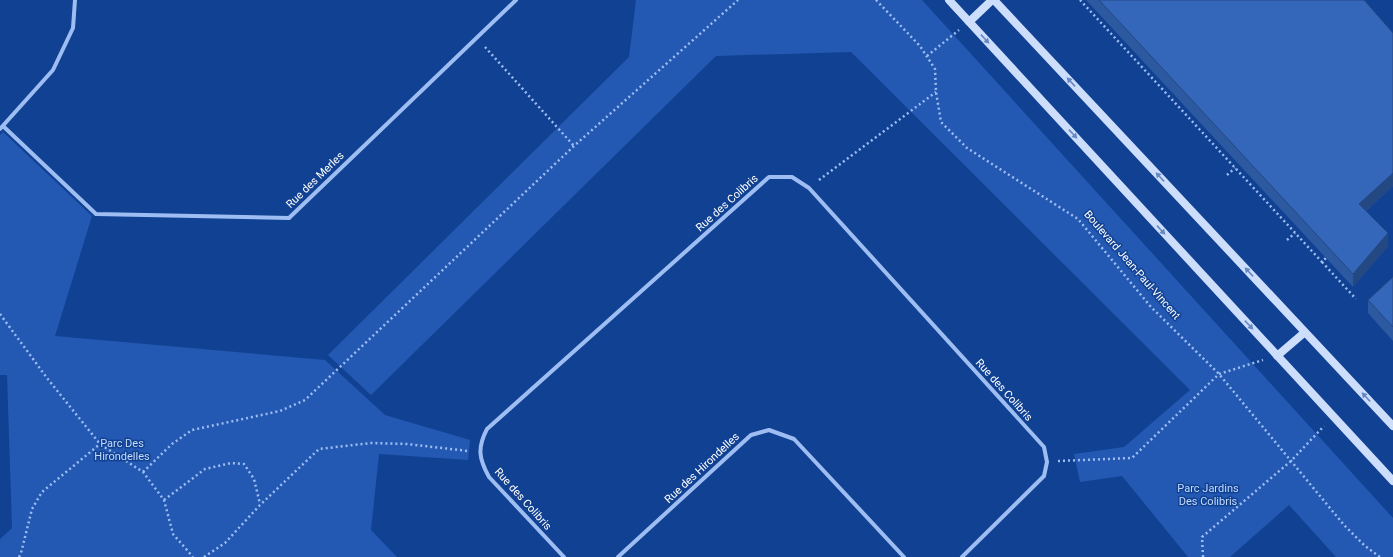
<svg xmlns="http://www.w3.org/2000/svg" width="1393" height="557" viewBox="0 0 1393 557" font-family="Roboto,sans-serif">
<style>
.green{fill:#2359b2}
.lines{fill:none;stroke-linecap:round;stroke-linejoin:round}
.path{stroke:#9ebef3;stroke-width:2.5;stroke-dasharray:2 3;stroke-linecap:butt}
.street{stroke:#9ebef3;stroke-width:4}
.secondary{stroke:#cddefd;stroke-width:8}
.wall{fill:#2d59a0}
.shaded-wall{fill:#244882}
.building{fill:#3467ba;stroke:#244882}
.oneway{fill:#6688c2}
.labels{text-anchor:middle;dominant-baseline:central;stroke-width:3;stroke-linejoin:round;paint-order:stroke}
.street-label{font-size:11px;fill:#fff;stroke:#114192}
.park-label{font-size:11px;fill:#c5dbfd;stroke:#114192}
</style>
<rect width="100%" height="100%" fill="#114192"/>
<path class="green" d="M636,0H922L1393,518V557H1336L1289,505L1230,557H1188L1122,476L1080,482L1074,454L1124,447L1190,390L851,52L716,56L371,395L328,355L629,57Z
M3,132L92,216L55,336L325,360L385,415L470,440L468,460L379,454L371,530L397,557H0V539L12,528L7,375H0V135Z"/>
<g class="lines">
<path class="path" d="M876,0L920,46L935,69L936,92L941,122L967,148L1078,219L1151,307L1219,374L1344,525L1365,546L1380,557
M1080,0L1322,262L1326,258
M485,47L574,146
M927,56L959,30
M1227,175L1235,168
M819,180L936,92
M1287,240L1295,233
M1322,262L1356,299
M0,314L47,378L100,444L143,472L164,500L173,534L193,557
M1058,461L1132,458L1219,374L1263,360
M143,472L172,444L192,430L280,411L305,400L574,146L738,0
M164,500L205,469L231,463L244,464L254,479L260,504
M19,557L21,553L32,509L42,492L100,444
M204,557L225,543L260,505L319,449L371,443L407,444L468,451
M1203,557L1202,537L1291,461L1324,426"/>
<path class="street" d="M3,126L96,214L289,218L516,0
M0,129L53,70L73,28L75,0
M564,557L489,477C479,459 477,448 487,429L769,177H792L809,188L1044,447L1047,462L1044,476L962,557
M618,557L751,435L769,430L794,439L904,557"/>
<path class="secondary" d="M949,0L1393,481
M994,0L1393,426
M969,22L992,0
M1277,356L1305,332"/>
</g>
<path class="wall" d="M1086,0H1364L1393,33V186L1366,211L1388,246L1353,287Z
M1393,277V341L1368,313V300Z"/>
<path class="shaded-wall" d="M1393,173V186L1359,217V204Z
M1388,233V246L1353,287V274Z"/>
<path class="building" d="M1099,0H1364L1393,33V173L1359,204L1388,233L1353,274Z
M1393,277V327L1368,300Z"/>
<defs><path id="oneway-solid" d="M-6-.8H1V-3.2L6.5 0L1 3.2V.8H-6Z"/></defs>
<g class="oneway">
<use href="#oneway-solid" transform="translate(985 39) rotate(47)"/>
<use href="#oneway-solid" transform="translate(1071 82) rotate(-133)"/>
<use href="#oneway-solid" transform="translate(1073 134) rotate(47)"/>
<use href="#oneway-solid" transform="translate(1160 177) rotate(-133)"/>
<use href="#oneway-solid" transform="translate(1161 230) rotate(47)"/>
<use href="#oneway-solid" transform="translate(1249 272) rotate(-133)"/>
<use href="#oneway-solid" transform="translate(1249 325) rotate(47)"/>
<use href="#oneway-solid" transform="translate(1366 397) rotate(-133)"/>
</g>
<g class="labels">
<g class="street-label">
<text transform="translate(315 180) rotate(-44)">Rue des Merles</text>
<text transform="translate(727 203) rotate(-42)">Rue des Colibris</text>
<text transform="translate(1132 265) rotate(49)">Boulevard Jean-Paul-Vincent</text>
<text transform="translate(1004 390) rotate(48)">Rue des Colibris</text>
<text transform="translate(702 468) rotate(-43)">Rue des Hirondelles</text>
<text transform="translate(523 499) rotate(48)">Rue des Colibris</text>
</g>
<g class="park-label">
<text x="122" y="443">Parc Des<tspan x="122" dy="13">Hirondelles</tspan></text>
<text x="1208" y="488">Parc Jardins<tspan x="1208" dy="13">Des Colibris</tspan></text>
</g>
</g>
</svg>
